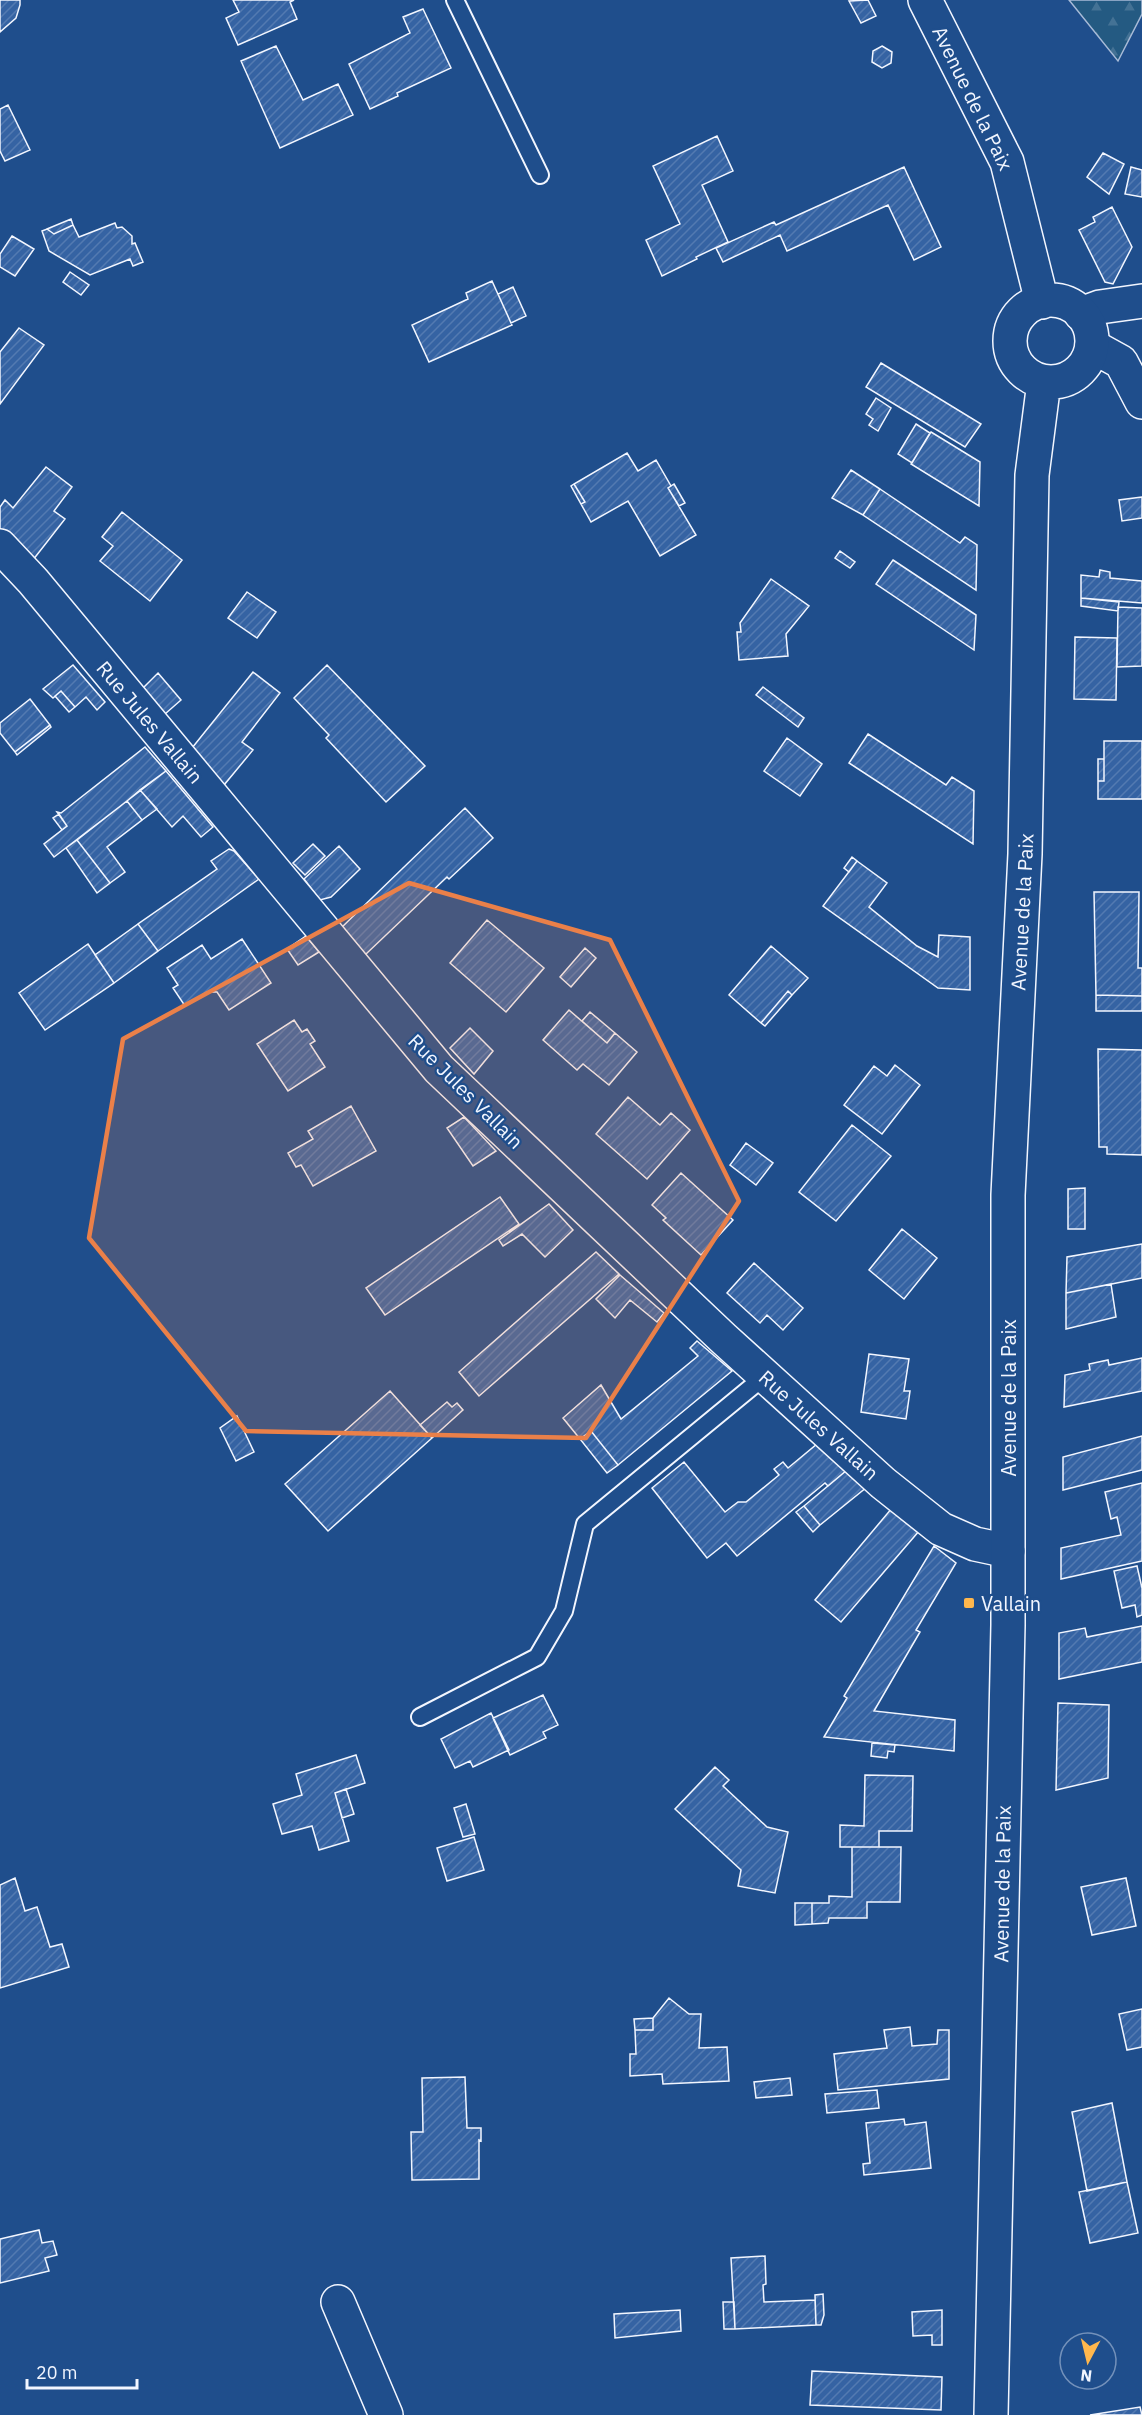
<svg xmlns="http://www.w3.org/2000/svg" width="1142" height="2415" viewBox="0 0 1142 2415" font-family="'IBM Plex Sans',sans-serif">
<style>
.forest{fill:url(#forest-firs);stroke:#a8bbd7;stroke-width:1.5}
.building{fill:url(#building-hatch);stroke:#f2f6ff;stroke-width:1.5}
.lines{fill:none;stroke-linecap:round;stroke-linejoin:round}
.service-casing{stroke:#f2f6ff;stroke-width:20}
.minor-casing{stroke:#f2f6ff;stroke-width:36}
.tertiary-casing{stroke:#f2f6ff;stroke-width:36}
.secondary-casing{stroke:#f2f6ff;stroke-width:36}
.service{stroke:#1f4e8c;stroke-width:16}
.minor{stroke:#1f4e8c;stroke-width:33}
.tertiary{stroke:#1f4e8c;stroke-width:33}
.secondary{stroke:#1f4e8c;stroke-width:33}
.marked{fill:#ea8049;fill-opacity:0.2;stroke:#ea8049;stroke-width:4.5;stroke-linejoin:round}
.poi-dot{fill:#ffb74d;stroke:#1f4e8c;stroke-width:2}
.labels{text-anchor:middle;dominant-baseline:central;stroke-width:4.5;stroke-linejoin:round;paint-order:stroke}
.street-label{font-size:20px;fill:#f2f6ff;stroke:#1f4e8c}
.poi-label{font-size:20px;fill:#f2f6ff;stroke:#1f4e8c;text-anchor:start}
</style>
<defs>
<pattern id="forest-firs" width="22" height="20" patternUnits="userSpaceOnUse" patternTransform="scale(1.5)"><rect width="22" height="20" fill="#245a82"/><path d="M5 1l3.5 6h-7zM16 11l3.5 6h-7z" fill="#447295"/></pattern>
<pattern id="building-hatch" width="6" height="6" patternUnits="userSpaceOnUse" patternTransform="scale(1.5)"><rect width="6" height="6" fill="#3563a3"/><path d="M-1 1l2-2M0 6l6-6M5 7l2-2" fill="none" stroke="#537ab1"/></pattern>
</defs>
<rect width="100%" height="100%" fill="#1f4e8c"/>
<path class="forest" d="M1069,0H1142V14L1118,61Z"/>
<path class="building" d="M0,0H20V5L16,18L0,32Z
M233,0H294L290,2L297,19L238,45L226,18L239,12Z
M868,0L876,16L861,23L849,1Z
M423,9L451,68L397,93L398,96L370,109L349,64L410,33L403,17Z
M276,46L303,100L338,84L353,115L280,148L241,61Z
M882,46L892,52L891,63L882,68L872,62L873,51Z
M8,105L30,150L5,161L0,151V109Z
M717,136L733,171L702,185L728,242L696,257L697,259L662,276L646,240L680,224L653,166Z
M1103,153L1124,164L1109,194L1087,177Z
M904,167L941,247L914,260L888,205L787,251L780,235L723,262L716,248L774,222L776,225Z
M1131,167L1142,170V197L1125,194Z
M1112,207L1132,247L1113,284L1105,282L1079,230L1095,222L1093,217Z
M71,219L73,225L54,234L47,229Z
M115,223L117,228L122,227L132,236V244L135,243L143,262L133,266L130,259L90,275L49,251L42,231L47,229L54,234L73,225L79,237Z
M12,236L34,249L15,276L0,267V254Z
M70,272L89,285L81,295L63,282Z
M492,281L512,325L429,362L412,325L468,299L466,293Z
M513,287L526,316L511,323L498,294Z
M19,328L44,345L0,404V352Z
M881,363L981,424L965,447L866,387Z
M876,398L891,408L878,431L869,425L873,419L866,414Z
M916,424L930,433L912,463L898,454Z
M931,432L980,462L979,506L911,464Z
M627,453L638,471L656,460L671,486L668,488L696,535L660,556L628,501L591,522L581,504L585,502L574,484Z
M46,467L72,487L54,511L65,519L29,565L0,533V507L5,500L13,508Z
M851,470L880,489L863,515L832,498Z
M574,484L585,502L581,504L571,486Z
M674,484L685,503L679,506L668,488Z
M880,489L960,543L965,537L977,545L976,590L863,515Z
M1142,497V518L1122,521L1119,500Z
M122,512L182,560L150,601L100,561L113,546L102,537Z
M840,551L855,562L850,568L835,558Z
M893,560L976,615L974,650L876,584Z
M1100,570L1110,572V578L1142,581V603L1081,598V575L1099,577Z
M771,579L809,606L786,634L788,656L739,660L737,632H741L740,623Z
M247,592L276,612L257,638L228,618Z
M1081,598L1119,602L1118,611L1081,606Z
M1118,607L1142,608V666L1117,667Z
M1075,637L1117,638L1116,700L1074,699Z
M73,665L105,702L97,710L86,697L75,707L61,691L53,698L43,689Z
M327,665L425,766L386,802L326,738L329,735L294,698Z
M253,672L280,693L242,742L253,750L224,785L192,748Z
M158,673L181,700L165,714L143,688Z
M763,687L804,718L798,727L756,695Z
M61,691L75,707L69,712L55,696Z
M30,699L50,725L15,752L0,733V723Z
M50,725L51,727L17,755L15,752Z
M868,734L946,785L952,777L974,791L973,844L849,763Z
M787,738L822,764L800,796L764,771Z
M1104,741H1142V799H1098V781H1104Z
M145,747L166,771L54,857L44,844L67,826L57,812L61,813Z
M1098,759H1104V781H1098Z
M166,771L213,827L201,837L183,816L172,827L140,790Z
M140,790L157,809L142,820L127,801Z
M127,801L142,820L107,847L125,872L110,883L77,840Z
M465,808L493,838L449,879L447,877L365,955L342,927Z
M59,814L67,826L62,830L53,818Z
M77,840L110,883L97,893L66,848Z
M313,844L325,856L305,875L293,863Z
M339,846L360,869L331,897L320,900L304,879Z
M229,849L234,851L259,879L158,951L138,924L217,869L211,861Z
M852,857L857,861L849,872L844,868Z
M857,861L887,883L869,907L917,946L938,957L939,935L970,937V990L938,988L823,906Z
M1094,892H1139L1138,968H1142V996L1096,995Z
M487,920L544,968L506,1012L450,963Z
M138,924L158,951L114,983L95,955Z
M306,936L319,952L298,965L287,949Z
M242,939L271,983L229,1010L217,992H207L185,1006L173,988L178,985L167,968L202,945L211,959Z
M88,944L114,983L45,1030L19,993Z
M771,946L808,978L792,995L788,991L761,1023L729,995Z
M585,948L596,958L571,987L560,977Z
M788,991L792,995L765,1026L761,1023Z
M1096,995L1142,996V1011H1096Z
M569,1010L607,1043L615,1033L637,1052L609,1085L583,1064L577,1070L543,1040Z
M590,1012L615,1033L607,1043L582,1021Z
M294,1020L302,1032L307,1029L315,1041L310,1044L325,1067L288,1091L257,1044Z
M470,1028L493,1051L474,1074L450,1048Z
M1098,1049L1142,1050V1155L1107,1154V1147H1099Z
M895,1065L920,1085L882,1134L844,1105L874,1066L887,1076Z
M628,1097L660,1125L671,1113L690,1130L647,1179L596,1134Z
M351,1106L376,1151L313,1186L301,1165L296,1167L288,1153L313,1139L308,1131Z
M464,1117L496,1151L473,1166L447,1128Z
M852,1125L891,1156L836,1221L799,1192Z
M746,1143L773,1163L756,1185L730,1165Z
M681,1173L733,1220L701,1255L663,1220L666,1218L652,1205Z
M1085,1188V1229H1068V1189Z
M500,1197L519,1224L385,1315L366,1288Z
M549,1204L573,1230L545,1257L522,1234L503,1246L499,1240Z
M902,1229L937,1258L904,1299L869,1270Z
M1142,1244V1278L1066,1293L1067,1257Z
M596,1252L619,1274L479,1396L459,1372Z
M754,1263L803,1308L783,1330L767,1315L760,1323L727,1293Z
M620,1275L664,1313L657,1322L630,1300L615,1318L596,1299Z
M1111,1284L1116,1317L1066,1329V1293Z
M697,1341L732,1371L618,1465L591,1431L580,1439L563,1418L601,1385L621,1419L698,1356L690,1348Z
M869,1354L909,1359L904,1391H910L906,1419L861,1412Z
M1142,1358V1391L1064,1407L1065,1375L1090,1370L1089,1364L1108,1360L1109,1365Z
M390,1391L432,1438L328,1531L285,1484Z
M447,1402L452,1407L457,1403L463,1410L432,1438L420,1425Z
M237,1416L254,1452L236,1461L220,1428Z
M591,1431L618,1465L607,1473L580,1439Z
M1142,1436V1470L1063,1490V1457Z
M817,1444L847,1470L828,1486L825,1483L737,1556L726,1543L707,1558L652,1488L684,1462L725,1512L738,1502H746L779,1475L774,1469L783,1462L788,1468Z
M847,1470L867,1487L820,1525L804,1506Z
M1142,1483V1561L1061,1579V1548L1121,1535L1117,1517L1111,1519L1105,1492Z
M804,1506L820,1525L813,1532L796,1512Z
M892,1508L919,1531L841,1622L815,1600Z
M934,1546L956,1563L916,1630L920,1632L874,1711L955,1720L954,1751L824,1737L847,1698L844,1696Z
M1137,1566L1142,1588V1615L1137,1617L1135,1605L1122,1608L1114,1571Z
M1142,1626V1662L1059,1679V1633L1085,1628L1087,1637Z
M543,1695L558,1725L543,1732L546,1738L510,1755L493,1718Z
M1058,1703L1109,1705L1108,1778L1056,1790Z
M491,1713L509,1750L473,1767L470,1761L455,1768L441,1739Z
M872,1743L895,1745L894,1752L888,1751L887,1758L871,1756Z
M356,1755L365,1783L335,1793L349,1841L319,1850L312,1826L282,1834L273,1804L302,1795L296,1774Z
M715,1767L729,1780L723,1786L767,1827L788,1832L775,1893L738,1886L741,1870L675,1809Z
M865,1775L913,1776L912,1831H879V1847H840V1825L864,1826Z
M346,1789L354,1814L342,1818L335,1793Z
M466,1804L475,1834L463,1837L454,1808Z
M474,1837L484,1870L447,1881L437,1848Z
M852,1847H901L900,1902H867V1918H829L828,1923L812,1924V1903H829V1896L852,1897Z
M15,1878L25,1911L37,1907L50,1947L62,1944L69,1967L0,1988V1885Z
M1126,1878L1136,1926L1092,1935L1081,1887Z
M795,1903H812V1924L795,1925Z
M669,1998L689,2014H701L699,2048L727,2047L729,2081L663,2084L662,2074L630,2076V2054H636L635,2030H653V2018Z
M1142,2009V2047L1127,2050L1119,2014Z
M653,2018V2030H635L634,2019Z
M910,2027L912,2046L937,2044L938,2030H949V2079L838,2090L834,2054L887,2048L884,2030Z
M465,2077L467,2128H481V2141L479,2140V2179L412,2180L411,2132H423L422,2078Z
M790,2078L792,2095L756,2098L754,2082Z
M877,2090L879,2108L827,2113L825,2094Z
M1112,2103L1127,2182L1087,2191L1072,2112Z
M904,2119L905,2125L926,2122L931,2168L864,2175L863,2164L870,2163L866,2123Z
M1127,2182L1138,2233L1090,2243L1079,2192Z
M39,2230L42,2243L53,2241L57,2255L45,2258L49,2271L0,2283V2239Z
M765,2256L766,2284L763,2285L764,2302L815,2300L816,2325L735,2329L731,2258Z
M823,2294L824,2315L821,2325H816L815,2295Z
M723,2302H734L735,2329H724Z
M680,2310L681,2331L615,2338L614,2314Z
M942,2310V2345H932V2335L913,2336L912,2312Z
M812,2371L942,2377L941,2410L810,2405Z
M1140,2407L1142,2415H1090Z"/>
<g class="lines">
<defs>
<path id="service" d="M455,0L540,175
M420,1717L537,1657L564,1611L585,1524L765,1376"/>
<path id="minor" d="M1081,314L1100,307L1142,301
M0,546L33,581L439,1069L723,1338L883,1483L941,1529L975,1544L1008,1551
M338,2302L386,2415"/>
<path id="tertiary" d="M1092,346L1121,362L1142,402"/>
<path id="secondary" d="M925,0L1007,162L1042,302
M1010 341a41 41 0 1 1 82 0a41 41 0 1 1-82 0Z
M991,2415L1008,1625V1195L1025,854L1032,475L1044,382"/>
</defs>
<use href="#service" class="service-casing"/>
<use href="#minor" class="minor-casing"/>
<use href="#tertiary" class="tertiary-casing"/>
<use href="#secondary" class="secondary-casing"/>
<use href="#service" class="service"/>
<use href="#minor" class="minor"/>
<use href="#tertiary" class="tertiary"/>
<use href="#secondary" class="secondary"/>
</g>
<path class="marked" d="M409,883L610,940L739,1201L586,1438L246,1431L89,1238L123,1039Z"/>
<rect class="poi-dot" x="963" y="1597" width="12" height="12" rx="3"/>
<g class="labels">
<g class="street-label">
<text transform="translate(973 98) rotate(64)">Avenue de la Paix</text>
<text transform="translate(150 722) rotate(50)">Rue Jules Vallain</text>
<text transform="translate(1022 912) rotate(-87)">Avenue de la Paix</text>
<text transform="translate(466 1091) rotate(45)">Rue Jules Vallain</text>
<text transform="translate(1008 1398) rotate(-90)">Avenue de la Paix</text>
<text transform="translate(819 1425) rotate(42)">Rue Jules Vallain</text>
<text transform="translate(1002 1884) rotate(-89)">Avenue de la Paix</text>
</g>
<g class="poi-label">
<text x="981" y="1603">Vallain</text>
</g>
</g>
<g transform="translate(1088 2361) rotate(187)"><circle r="28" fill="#1f4e8c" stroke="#7391ba" stroke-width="1.5"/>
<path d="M0-4.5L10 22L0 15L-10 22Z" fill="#ffb74d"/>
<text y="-9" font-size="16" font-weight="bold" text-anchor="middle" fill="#f2f6ff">N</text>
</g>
<path d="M27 2379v9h110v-9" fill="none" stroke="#f2f6ff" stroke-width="3"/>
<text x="36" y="2379" font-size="18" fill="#f2f6ff" stroke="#1f4e8c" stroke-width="4.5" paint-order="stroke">20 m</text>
</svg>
